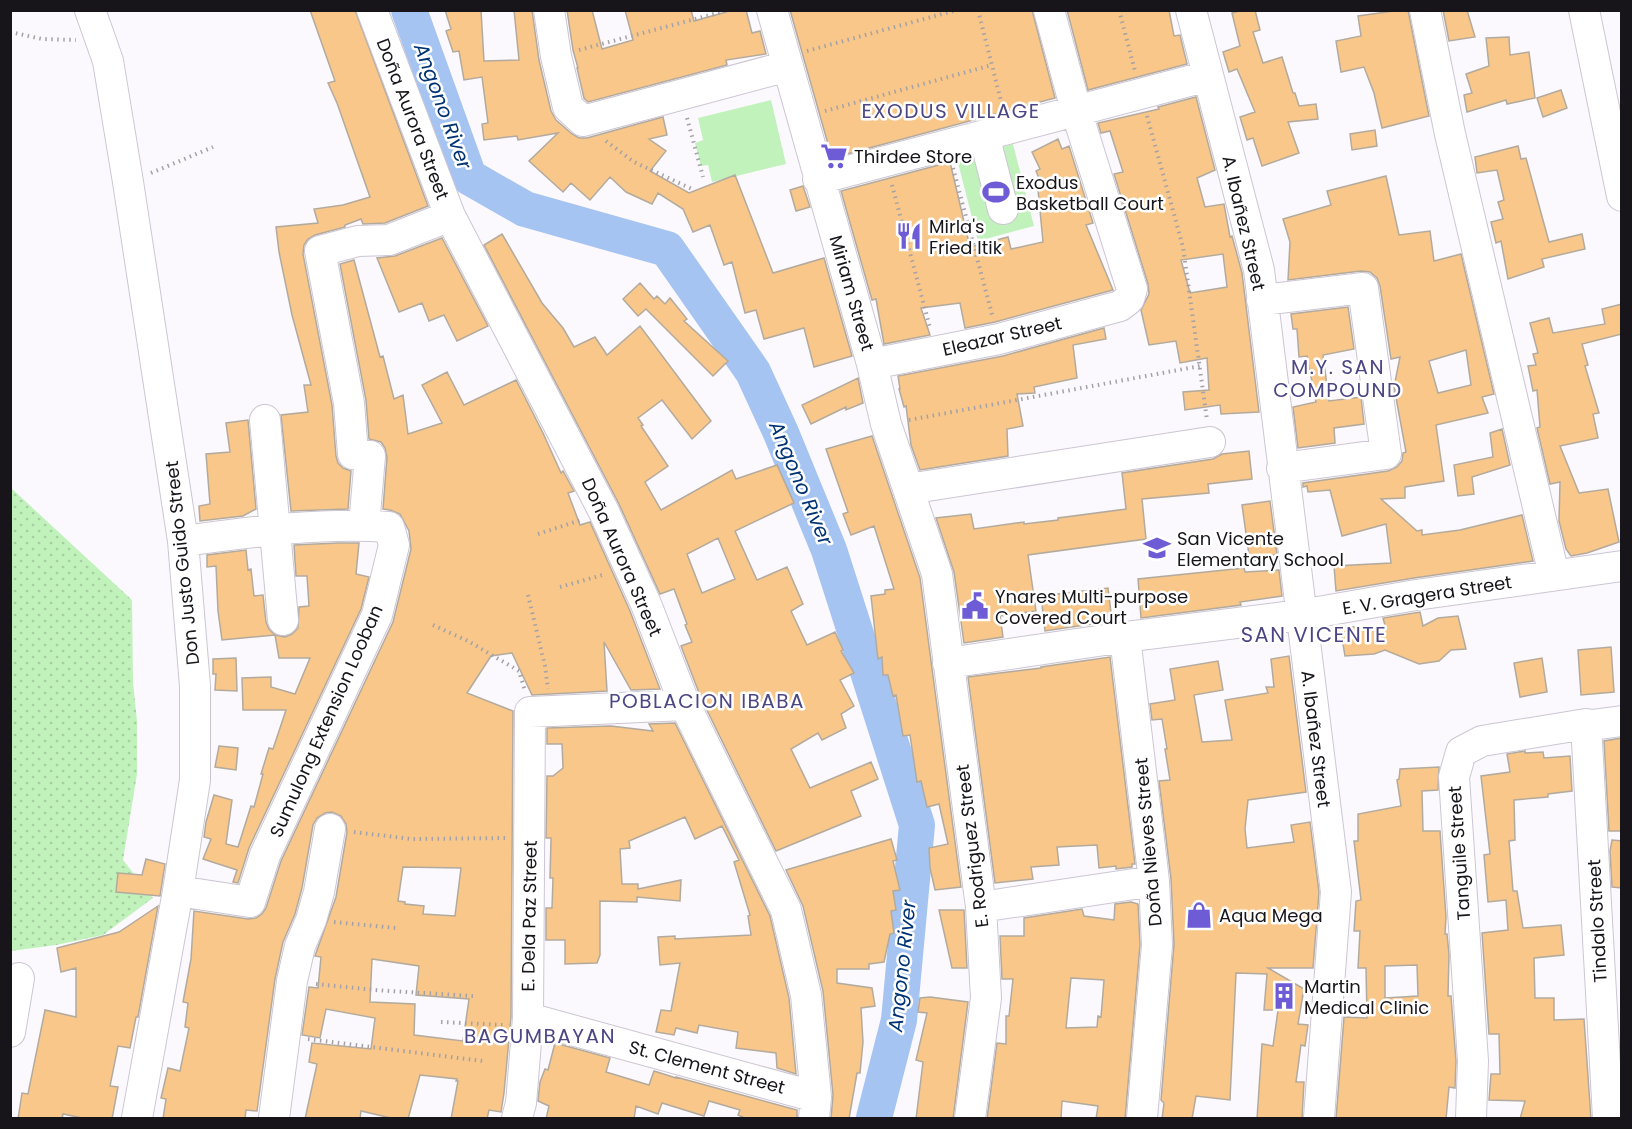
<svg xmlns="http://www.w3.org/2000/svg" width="1632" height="1129" viewBox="0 0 1632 1129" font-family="Poppins,sans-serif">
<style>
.grass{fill:url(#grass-dots)}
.pitch{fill:#c1f2bc}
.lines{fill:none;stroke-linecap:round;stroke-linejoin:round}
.river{stroke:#a5c4f1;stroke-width:36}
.building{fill:#f8c789;stroke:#b3aa9e;stroke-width:1.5;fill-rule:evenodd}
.minor-casing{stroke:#ccc6d3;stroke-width:32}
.path{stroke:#a4a2a7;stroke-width:4;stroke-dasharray:1.5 4.5;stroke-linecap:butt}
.minor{stroke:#fff;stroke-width:30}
.labels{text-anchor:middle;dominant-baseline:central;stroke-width:5;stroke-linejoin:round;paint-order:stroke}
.street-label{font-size:18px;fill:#17151a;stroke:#fff}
.poi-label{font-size:18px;fill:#17151a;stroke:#fff;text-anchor:start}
.water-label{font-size:20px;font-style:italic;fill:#003373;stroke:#fff}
.neighbourhood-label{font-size:20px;letter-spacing:1.5px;fill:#4c4684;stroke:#fff}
.quarter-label{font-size:21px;letter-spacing:1.5px;fill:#4c4684;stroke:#fff}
</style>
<defs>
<pattern id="grass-dots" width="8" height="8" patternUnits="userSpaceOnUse" patternTransform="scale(1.5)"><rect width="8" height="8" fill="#c1f2bc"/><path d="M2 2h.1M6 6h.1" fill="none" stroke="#a5cfa1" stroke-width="1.8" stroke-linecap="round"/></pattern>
</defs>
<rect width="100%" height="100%" fill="#fbf9fe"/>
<path class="grass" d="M10,487L132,600L133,682L137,721V774L123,860L153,898L103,935L56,945L11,951Z"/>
<path class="pitch" d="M771,100L786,164L712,182L708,165L701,166L695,143L703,140L698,118Z
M1013,144L1034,226L978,241L957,159Z"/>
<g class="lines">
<path class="river" d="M409,10L469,177L525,209L667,249L753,372L781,433L829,550L917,825L899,1020L874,1118"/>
</g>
<path class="building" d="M310,10H355L428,206L385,223L363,224L361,219L345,225V227L315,235L308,239L304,245L303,254L332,405L336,456L338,463L343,468L351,471L348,509L291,511L281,415L308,412L304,385H311L292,315L279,252L276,227L318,223L314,209L343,205L370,197L337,103L328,83L335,81Z
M445,10H481L484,61L519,60L514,10H532L539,60L551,111L556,120L572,134L579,138H587L663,117L667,135L649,139L666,151L650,171L689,193L735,175L773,273L824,258L852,356L814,367L804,328L764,339L756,310L745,313L732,262L724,265L710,225L693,232L683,209L658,193L652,204L626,192L610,177L590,200L571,183L563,192L529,161L558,133L518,140L517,136L484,140L482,124L488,123L482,77L464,80L459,51L453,52L446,31L451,29Z
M567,10H592L602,49L633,40L625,10H691L694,21L733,10H746L752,33L760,31L766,54L726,60L727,65L588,102L584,98L577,68H578L573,50Z
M790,10H1032L1055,98L832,158Z
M1067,10H1169L1174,36L1180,35L1187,64L1088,90Z
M1243,10H1255L1260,30L1253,32L1263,63L1282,57L1293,93H1295L1299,106L1316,104L1318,119L1288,122L1299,153L1262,166L1253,138L1247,140L1240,117L1255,112L1237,69L1229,72L1223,52L1240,46L1232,13Z
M1401,10H1408L1429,116L1382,128L1374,93L1364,67L1341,72L1336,41L1361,36L1358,16Z
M1443,10H1467L1475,37L1449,41Z
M1509,37L1510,55L1529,52L1535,98L1507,104L1506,100L1467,112L1464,95L1472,93L1466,74L1489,66L1486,38Z
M1561,90L1567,108L1543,117L1537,98Z
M1196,97L1215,170L1197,178L1205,207L1224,204L1230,237L1232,236L1242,273L1259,412L1221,414L1220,405L1185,410L1183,392L1209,390L1207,358L1180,363L1176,341L1149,345L1141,310L1149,294L1148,284L1114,174L1123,172L1110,131L1101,133L1098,123L1159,109L1158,107ZM1223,254L1227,287L1190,293L1181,260Z
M1375,130L1377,146L1352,150L1350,134Z
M1058,139L1062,149L1069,146L1093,223L1086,225L1113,290L995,322L965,328L960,303L921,308L930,335L884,344L876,299L872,300L841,191L950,162L970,247L1008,237L1011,249L1043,242L1038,190L1043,187L1036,171L1040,169L1032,152Z
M1518,146L1521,159L1526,158L1549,242L1582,234L1585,249L1542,259L1544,267L1508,279L1501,241L1496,243L1491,222L1503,219L1498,202L1504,200L1497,170L1477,173L1475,157Z
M1386,176L1399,235L1430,231L1434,261L1461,254L1494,394L1482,397L1488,413L1436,425L1444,481L1405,487V498L1381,499L1417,531L1422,530V535L1460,530L1522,515L1533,561L1414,578L1336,591L1334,566L1391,563L1386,524L1342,536L1330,490L1308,492L1307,486L1303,487V483L1388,471L1397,467L1402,461L1403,453L1406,452L1394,387L1400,357L1391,359L1380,286L1377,278L1370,272L1361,271L1288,280L1290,242L1283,219L1331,205L1327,191ZM1466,350L1471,385L1438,393L1429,361Z
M803,186L810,207L796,211L790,190Z
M502,234L542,303L563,328L574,347L595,337L607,355L640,326L711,421L692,439L662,400L638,418L643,425L641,426L668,466L645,482L661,510L732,470L736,479L777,465L794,503L735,531L757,580L787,567L803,604L791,611L807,645L835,632L843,650L841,651L854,673L840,680L854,706L841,714L846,728L822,740L818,733L791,749L810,788L871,762L878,779L851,791L861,816L776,851L701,698L681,646L692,642L685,625L687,624L674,589L660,594L619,504L484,245ZM718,538L735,579L702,593L687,554Z
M442,238L488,326L457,341L444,315L429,321L422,303L399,312L377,258L395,256Z
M354,260L380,357L383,356L394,399L403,395L408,434L442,423L422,385L447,372L464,405L516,380L543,433L561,473L563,471L574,491L568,493L580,525L590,522L630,611L660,689L631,690L604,642L607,691L532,695L512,653L491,656L467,693L513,711L511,1017L504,1093L501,1112L489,1110L487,1119H451L458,1081H456L457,1079L420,1075L408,1119H395L361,1111L360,1119H305L317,1064L309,1062L312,1043L371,1049L375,1018L326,1009L320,1038L302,1035L309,987L318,988L321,957L315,956L336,897L347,832L346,824L341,816L332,812L325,813L317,818L313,825L302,888L295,914L283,942L275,979L257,1111L246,1110L245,1119H163L166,1099L161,1098L168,1068L180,1071L189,1028L185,1027L188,1003L183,1002L191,959L194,911L248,919L256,918L262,914L266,908L281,861L393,622L411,549L409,531L400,514L390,510L383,509L387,457L385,448L381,442L369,439L366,400L340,264ZM403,867L461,868L455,916L423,914L424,906L405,904V902L398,901ZM372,959L419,966L416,995L469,999L463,1041L414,1035L415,1004L370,1002Z
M640,283L654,299L657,296L665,304L670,298L687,319L684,321L728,361L713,376L646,309L638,316L623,299Z
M1622,304V334L1582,344L1588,365L1585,366L1599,413L1593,414L1598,438L1560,446L1579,493L1608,489L1619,542L1587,553L1571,556L1566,549L1559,521L1560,482L1550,484L1537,428L1540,427L1537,390L1533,391L1528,366L1536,365L1533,354L1538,353L1530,323L1549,318L1553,333L1605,324L1602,309Z
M1348,307L1354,349L1323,355L1329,401L1361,397L1364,424L1334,428L1335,443L1298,448L1293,407L1316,402L1307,356L1299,357L1297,329H1293L1291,314Z
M1104,328L1106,339L1073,345L1077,378L1034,387L1035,393L1017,394L1023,426L1007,429L1008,456L920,470L911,445L906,406L904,407L899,389H900L898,376L1003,356Z
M858,378L863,403L846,410V407L811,424L802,405Z
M248,420L256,509L243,516L200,521L199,506L210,504L206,454L230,452L226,423Z
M1502,429L1510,465L1472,477L1474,494L1458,496L1454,465L1493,457L1490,433Z
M872,436L920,578L961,887L935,890L930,868L929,848L948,844L939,804L927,807L921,781L917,782L910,735L903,736L896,695L893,696L888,675H883L882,657L878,659L871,596L885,594V590L894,589L874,526L851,535L843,514L848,512L826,449Z
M1249,451L1252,479L1208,484L1209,493L1142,499L1146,539L1028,555L1036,611L1000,616L1003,637L964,643L954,572L936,518L971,514L974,529L1024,522V524L1058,520V518L1126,509L1122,473L1213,459L1222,454Z
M1270,501L1277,554L1250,562L1242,505Z
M338,543H359L356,574L369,577L361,609L249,848L238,883L233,882L237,870L203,859L211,839L204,837L206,822L214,795L232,800L226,844L238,847L251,806L254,807L263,774H261L269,748L273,749L286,710H243L242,678L271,677V687L295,694L310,658H279L275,635L222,640L218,611L216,566L207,567V555L246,550L248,570L251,569L254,596L263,595L266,622L269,629L275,635L285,637L292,634L298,628L299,607L309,606L307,576H296L294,545Z
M1244,568L1245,572L1279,570L1282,596L1240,602L1241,605L1141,618L1138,579Z
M1108,588L1112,621L1045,631L1041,596Z
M1420,612L1423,626L1438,618L1458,616L1466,649L1451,650L1439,661L1419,664L1385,650L1374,654L1345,656L1340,626L1386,629L1383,618Z
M1611,647L1614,692L1581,695L1578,650Z
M1289,656L1306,792L1248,800L1245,829L1247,848L1294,842L1291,825L1310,822L1319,892L1313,968H1268L1304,989L1298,1024L1308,1025L1305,1046L1301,1045L1296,1082H1304L1302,1119H1257L1262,1044L1273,1046L1278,1010H1264L1267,974L1236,973L1230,1100L1196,1096L1192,1119H1162L1164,1103L1161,1100L1174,944L1171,879L1159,781L1170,780L1165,749H1167L1162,719L1152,720L1150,704L1175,700L1170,669L1218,661L1223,690L1194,695L1202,742L1232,740L1225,700L1268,693L1266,687H1274L1271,659Z
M1110,657L1135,864H1132V867L1116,869V866L1099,868L1097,845L1057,847L1059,865L1031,867L1033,879L995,883L968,677L1041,668V667Z
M236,658L237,691L215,690L216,674H213V659Z
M1542,658L1547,692L1520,697L1514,663Z
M675,723L770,916L789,998L796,1074L777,1068L776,1053L736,1048L738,1032L699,1025L697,1033L676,1028L674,1035L656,1032L661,1010L671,1011L680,963L660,965L658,937L675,936V939L751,935L748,916L750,915L734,862L739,860L722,826L695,839L685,817L629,841L630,848L620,849L622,884H638V889L681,880L680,901L637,897V902L600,901V955L597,963L565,964V940H546V908H552L553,878H550L551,838H546L547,776H553L563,768L562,744H547V728L611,726L653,731L649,724Z
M1622,738V831H1609L1604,741Z
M219,746L238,748L236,770L215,767Z
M1525,751V753L1543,752L1544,758L1570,756L1572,791L1548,794V797L1514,800L1515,840L1509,841L1513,891H1517L1523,928L1561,925L1564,955L1534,958L1535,998H1554V1020L1584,1019L1591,1119H1520L1525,1101L1489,1100L1491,1074H1500L1499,1034H1489L1482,933L1508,930L1506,900L1488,902L1484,855L1490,854L1481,776L1510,772L1507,754Z
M1439,767L1438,790L1422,791L1423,831H1440L1446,917L1445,934H1447L1449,954L1448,996H1451L1456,1061L1455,1088L1449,1087L1446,1119H1336L1344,1017L1367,1018L1366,968H1358L1360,931H1354L1356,901L1361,900L1354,841H1358V814L1401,806L1397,780L1399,779L1400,769ZM1417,965L1418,996L1385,998V966Z
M891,839L897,860L893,861L900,890L893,891L896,910L891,911L894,933L890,934L884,962L869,964V969H837V983L872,988L875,1006L861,1008L863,1042L860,1073H857L849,1119H831L833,1095L823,991L803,906L786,870Z
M1612,840L1622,841V888L1612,887L1610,851Z
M146,859L165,864L160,896L116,892L118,873L142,875Z
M1131,902L1138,904L1140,945L1125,1119H1096L1098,1106L1062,1101L1061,1119H987L997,1043L1006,1044V1016H1009L1013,979H1002L1000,936H1024V918L1082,909L1084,916L1114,920L1115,904ZM1071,978L1104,980L1101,1017L1098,1016L1097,1027L1066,1028Z
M158,906L138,1017H136L130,1048L118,1046L110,1086L118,1087L112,1119H87L63,1114L62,1119H18L22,1093L28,1094L45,1010L76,1017V968L61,972L57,948L119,932Z
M939,910H964L967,968H952Z
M930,997L968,1002L953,1119H916L923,1062L916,1060L927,1013L918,1012L920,998Z
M555,1043L610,1058L606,1072L649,1085L654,1071L676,1078V1077L797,1110V1119H747L738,1115L740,1110L709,1101L704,1116L662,1103L658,1114L636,1106L634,1119H546L549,1106L538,1101L540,1082L545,1069L548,1070Z"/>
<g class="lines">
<defs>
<path id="minor" d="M90,10L108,61L128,182L183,541L195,686V780L178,891L137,1118
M372,10L450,216L604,512L646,604L685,705L786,910L806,995L816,1097L814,1118
M549,10L556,56L568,107L583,121L788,66
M772,10L872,364L886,424L937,574L981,907L986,998L970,1118
M1191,10L1259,270L1336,892L1319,1118
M1425,10L1450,134L1554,575
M1584,10L1622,196
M984,135L1003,209
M818,179L1208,76
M1262,300L1363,288L1386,454L1282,468
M872,364L999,339L1120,306L1129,299L1132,289L1076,110L1049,10
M265,420L283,620
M908,489L1210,442
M364,526L370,456L353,454L349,403L320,251L358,241L389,240L450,216
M1125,637L1154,881L1157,945L1142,1118
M948,663L1125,637L1301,615L1416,595L1622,566
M1586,724L1608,1118
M178,891L250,902L265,855L377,615L394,545L389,527C320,522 251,532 183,541
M981,907L1154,881
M528,1018L816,1097
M10,1032L19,978
M274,1118L292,981L300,946L311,920L319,892L330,829
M517,1118L521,1103L528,1018L530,712L685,705
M1471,1118L1473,1061L1454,777L1461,752L1482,741L1586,724L1592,725L1622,721"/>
</defs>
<use href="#minor" class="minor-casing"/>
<path class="path" d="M978,10L1002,105
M1119,10L1135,71
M10,32L42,39L76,40
M579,50L729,10
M807,51L957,10
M825,111L992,65
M1147,116L1183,247L1207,420
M687,118L703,177
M606,141L634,162L692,189
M953,168L993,318
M151,173L213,147
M892,185L930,328
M909,420L1200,366
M538,534L581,520
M560,587L606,574
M528,595L545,666L548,689
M433,625L468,641L519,671L525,691
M354,832L411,839L505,838
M334,922L396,928
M316,984L374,990L473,996
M441,1022L503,1025
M308,1039L483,1061"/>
<use href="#minor" class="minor"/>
</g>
<defs>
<symbol id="supermarket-bare" viewBox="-9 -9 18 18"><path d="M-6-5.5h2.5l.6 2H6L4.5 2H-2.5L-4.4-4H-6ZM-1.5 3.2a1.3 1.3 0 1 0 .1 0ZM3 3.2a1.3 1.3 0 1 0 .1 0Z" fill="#6e5cd6" stroke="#fff" stroke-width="2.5" paint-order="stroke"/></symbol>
<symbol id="stadium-bare" viewBox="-9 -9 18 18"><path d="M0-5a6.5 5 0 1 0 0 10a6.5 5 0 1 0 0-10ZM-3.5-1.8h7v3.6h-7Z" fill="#6e5cd6" stroke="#fff" stroke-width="2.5" paint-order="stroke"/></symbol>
<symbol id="restaurant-bare" viewBox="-9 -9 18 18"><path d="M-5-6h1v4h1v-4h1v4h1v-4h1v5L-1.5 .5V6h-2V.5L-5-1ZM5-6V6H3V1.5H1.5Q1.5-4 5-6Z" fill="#6e5cd6" stroke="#fff" stroke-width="2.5" paint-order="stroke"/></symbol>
<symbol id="school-bare" viewBox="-9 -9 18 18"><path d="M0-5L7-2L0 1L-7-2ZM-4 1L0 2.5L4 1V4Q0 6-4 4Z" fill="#6e5cd6" stroke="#fff" stroke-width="2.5" paint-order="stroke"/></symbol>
<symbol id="civic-bare" viewBox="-9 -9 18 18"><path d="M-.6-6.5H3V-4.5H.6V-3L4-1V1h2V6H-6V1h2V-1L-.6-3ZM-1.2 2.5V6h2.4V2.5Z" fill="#6e5cd6" stroke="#fff" stroke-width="2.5" paint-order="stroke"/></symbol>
<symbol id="shop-bare" viewBox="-9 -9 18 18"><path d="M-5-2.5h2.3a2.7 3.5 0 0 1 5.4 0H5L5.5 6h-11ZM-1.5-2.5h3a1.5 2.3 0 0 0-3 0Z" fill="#6e5cd6" stroke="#fff" stroke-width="2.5" paint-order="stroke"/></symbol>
<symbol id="building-bare" viewBox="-9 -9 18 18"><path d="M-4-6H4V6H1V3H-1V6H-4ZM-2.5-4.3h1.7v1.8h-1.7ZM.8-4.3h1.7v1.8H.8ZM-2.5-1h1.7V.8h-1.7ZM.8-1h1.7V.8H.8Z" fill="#6e5cd6" stroke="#fff" stroke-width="2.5" paint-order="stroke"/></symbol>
</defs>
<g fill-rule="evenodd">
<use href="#supermarket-bare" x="815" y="137" width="38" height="38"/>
<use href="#stadium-bare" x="977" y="173" width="38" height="38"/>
<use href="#restaurant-bare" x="890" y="217" width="38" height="38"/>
<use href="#school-bare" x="1138" y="529" width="38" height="38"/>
<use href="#civic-bare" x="956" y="587" width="38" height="38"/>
<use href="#shop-bare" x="1180" y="896" width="38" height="38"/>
<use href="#building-bare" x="1265" y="977" width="38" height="38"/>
</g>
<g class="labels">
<g class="street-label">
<text transform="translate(413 119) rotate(69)">Doña Aurora Street</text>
<text transform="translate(1244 223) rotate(77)">A. Ibañez Street</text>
<text transform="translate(852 293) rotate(74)">Miriam Street</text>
<text transform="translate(1002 336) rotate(-13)">Eleazar Street</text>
<text transform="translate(622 557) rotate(66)">Doña Aurora Street</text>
<text transform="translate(182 563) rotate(-96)">Don Justo Guido Street</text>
<text transform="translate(1427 595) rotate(-9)">E. V. Gragera Street</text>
<text transform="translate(326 721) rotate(-66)">Sumulong Extension Looban</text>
<text transform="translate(1316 739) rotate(83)">A. Ibañez Street</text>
<text transform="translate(1148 842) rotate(-95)">Doña Nieves Street</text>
<text transform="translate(972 846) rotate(-97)">E. Rodriguez Street</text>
<text transform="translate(1459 853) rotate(-94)">Tanguile Street</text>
<text transform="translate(529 916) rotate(-89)">E. Dela Paz Street</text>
<text transform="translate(1597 921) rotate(-93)">Tindalo Street</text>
<text transform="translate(707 1067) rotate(15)">St. Clement Street</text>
</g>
<g class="poi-label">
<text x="854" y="156">Thirdee Store</text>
<text x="1016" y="182">Exodus<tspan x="1016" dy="21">Basketball Court</tspan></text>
<text x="929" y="226">Mirla's<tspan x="929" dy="21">Fried Itik</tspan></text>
<text x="1177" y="538">San Vicente<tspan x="1177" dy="21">Elementary School</tspan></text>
<text x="995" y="596">Ynares Multi-purpose<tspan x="995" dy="21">Covered Court</tspan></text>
<text x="1219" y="915">Aqua Mega</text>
<text x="1304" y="986">Martin<tspan x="1304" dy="21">Medical Clinic</tspan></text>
</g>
<g class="water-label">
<text transform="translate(443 106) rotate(70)">Angono River</text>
<text transform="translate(801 483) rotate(67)">Angono River</text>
<text transform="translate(902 966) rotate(-84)">Angono River</text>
</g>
<g class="neighbourhood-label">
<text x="951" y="111">EXODUS VILLAGE</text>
<text x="1338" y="367">M.Y. SAN<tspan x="1338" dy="23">COMPOUND</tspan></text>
<text x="707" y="701">POBLACION IBABA</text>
<text x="540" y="1036">BAGUMBAYAN</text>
</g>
<g class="quarter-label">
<text x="1314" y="634">SAN VICENTE</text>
</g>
</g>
<rect width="1632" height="1129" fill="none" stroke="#17151a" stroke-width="24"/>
</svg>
